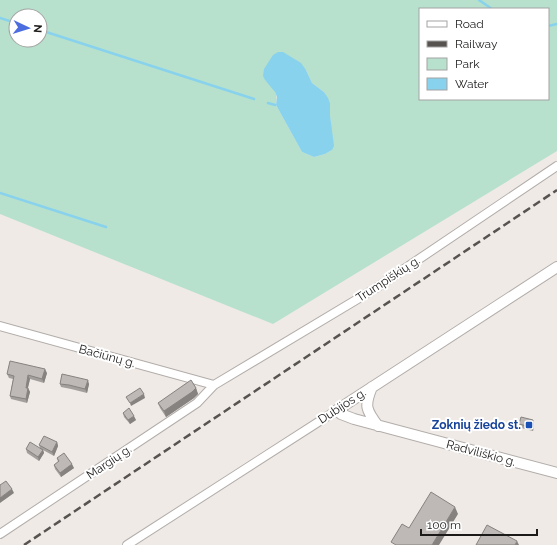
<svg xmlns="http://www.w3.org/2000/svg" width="557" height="545" viewBox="0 0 557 545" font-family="Raleway,sans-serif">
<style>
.green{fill:#b7e1cc;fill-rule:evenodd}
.water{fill:#89d2ed}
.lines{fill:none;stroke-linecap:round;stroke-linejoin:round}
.stream{stroke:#89d2ed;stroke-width:2.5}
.minor-casing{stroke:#b2adaa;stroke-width:10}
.major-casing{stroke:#b2adaa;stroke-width:12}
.minor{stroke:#fff;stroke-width:8}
.major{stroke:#fff;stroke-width:10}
.rail{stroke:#565351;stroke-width:2.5;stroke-dasharray:8 4;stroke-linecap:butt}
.wall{fill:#a39f9d}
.shaded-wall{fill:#85827f}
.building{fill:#beb9b6;stroke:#85827f}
.transit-dot{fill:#1a4fb4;stroke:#fff;stroke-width:1.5}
.labels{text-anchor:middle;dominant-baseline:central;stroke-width:4;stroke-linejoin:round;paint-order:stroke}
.street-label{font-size:12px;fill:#1c1a19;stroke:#fff}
.transit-label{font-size:12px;font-weight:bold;fill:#164399;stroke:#fff;text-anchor:end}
</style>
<rect width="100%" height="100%" fill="#efeae6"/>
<path class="green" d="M0,0H557V151L273,324L0,214ZM420,9H548V99H420ZM16,16H40V40H16ZM306,70L312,83L324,92L330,103V115L332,150L325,154L314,157L302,152L276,105C278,91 274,89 265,80Z"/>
<path class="water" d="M278,52H283L301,63L306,70L312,83L324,92L328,98L330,103V115L334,146L332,150L325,154L314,157L302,152L276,105L277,97L275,92L265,80L263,76L264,69L273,55Z"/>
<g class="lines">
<path class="stream" d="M479,0L492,9
M0,18L16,23
M548,26L557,24
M40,30L254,99
M268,103L275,105
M0,193L106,227"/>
<defs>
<path id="minor" d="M0,326L214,385
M0,534L197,403L214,385L376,288L557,166
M127,545L337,410"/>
<path id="major" d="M557,267L337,410L341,414L354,419L557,473
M372,387C364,406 366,410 378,426"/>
</defs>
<use href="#minor" class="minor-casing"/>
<use href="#major" class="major-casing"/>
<use href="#minor" class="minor"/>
<use href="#major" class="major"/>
<path class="rail" d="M24,545L557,190"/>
</g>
<path class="wall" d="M47,373L44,383L30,379L28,388L30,392L27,403L11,399L10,396L13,379L9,378L7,374Z
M60,384H89L87,393L71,389L61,387Z
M196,388L198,394L194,398L166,417L160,408L158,403Z
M123,413L136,420L130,424L124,417Z
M519,424H534L533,431L521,428Z
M57,442L58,446L54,456L43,450L44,453L39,461L27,453L26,449L40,448L39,445Z
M57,458L74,468L61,477L55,469L54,465L58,462Z"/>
<path class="shaded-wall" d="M45,369L47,373L44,383L42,379Z
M28,375L30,379L27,391L26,388Z
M88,380L89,384L87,393L85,389Z
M28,388L30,392L27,403L26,399Z
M196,388L198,394L194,398L166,417L164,411Z
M144,394L145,398L131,406L130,403Z
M134,416L136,420L130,424L128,420Z
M533,420L534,424L533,431L531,427Z
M57,442L58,446L54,456L52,452Z
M43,450L44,453L39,461L38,457Z
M72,464L74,468L61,477L60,473Z
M12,489L14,493L0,503V498Z
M455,507L458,514L439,545H432Z
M517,541L519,545H515Z"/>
<path class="building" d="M10,361L45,369L42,379L28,375L26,388H28L26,399L10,396L14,376L7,374Z
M62,374L88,380L85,389L69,385L60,384Z
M191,380L196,388L192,392L164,411L158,403Z
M140,388L144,394L130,403L126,397Z
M129,408L134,416L128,420L123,413Z
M521,417L533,420L531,427L519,424Z
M44,436L57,442L52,452L39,445Z
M30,442L43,450L38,457L26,449Z
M64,453L72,464L60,473L54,465L59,461L57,458Z
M6,481L12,489L0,498V485Z
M431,492L455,507L432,545H396L391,542L402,524L409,528Z
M487,525L517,541L515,545H476Z"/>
<rect class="transit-dot" x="525" y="421" width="8" height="8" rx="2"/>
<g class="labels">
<g class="street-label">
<text transform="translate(388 279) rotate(-33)">Trumpiškių g.</text>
<text transform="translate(107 356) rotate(15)">Bačiūnų g.</text>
<text transform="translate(342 406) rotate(-33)">Dubijos g.</text>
<text transform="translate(481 453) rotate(15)">Radviliškio g.</text>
<text transform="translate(109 462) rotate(-34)">Margių g.</text>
</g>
<g class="transit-label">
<text x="521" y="425">Zoknių žiedo st.</text>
</g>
</g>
<rect x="419" y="8" width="130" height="92" fill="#ffffff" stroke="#a4a3a3"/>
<rect x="427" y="21" width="20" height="6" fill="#ffffff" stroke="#a4a3a3"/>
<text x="455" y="28" font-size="12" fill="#1c1a19">Road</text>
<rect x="427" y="41" width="20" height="6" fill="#565351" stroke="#a4a3a3"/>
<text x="455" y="48" font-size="12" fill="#1c1a19">Railway</text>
<rect x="427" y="58" width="20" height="12" fill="#b7e1cc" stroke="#a4a3a3"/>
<text x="455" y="68" font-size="12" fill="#1c1a19">Park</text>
<rect x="427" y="78" width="20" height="12" fill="#89d2ed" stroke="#a4a3a3"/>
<text x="455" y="88" font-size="12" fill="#1c1a19">Water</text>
<g transform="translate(28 28) rotate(94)"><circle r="19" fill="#ffffff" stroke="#a4a3a3"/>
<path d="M0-3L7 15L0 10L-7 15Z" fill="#4b6de0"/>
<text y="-6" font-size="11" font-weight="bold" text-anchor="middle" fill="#1c1a19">N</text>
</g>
<path d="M421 529v6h116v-6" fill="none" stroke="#1c1a19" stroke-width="2"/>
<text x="427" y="529" font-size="12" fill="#1c1a19" stroke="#ffffff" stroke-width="3" paint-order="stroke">100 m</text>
</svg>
